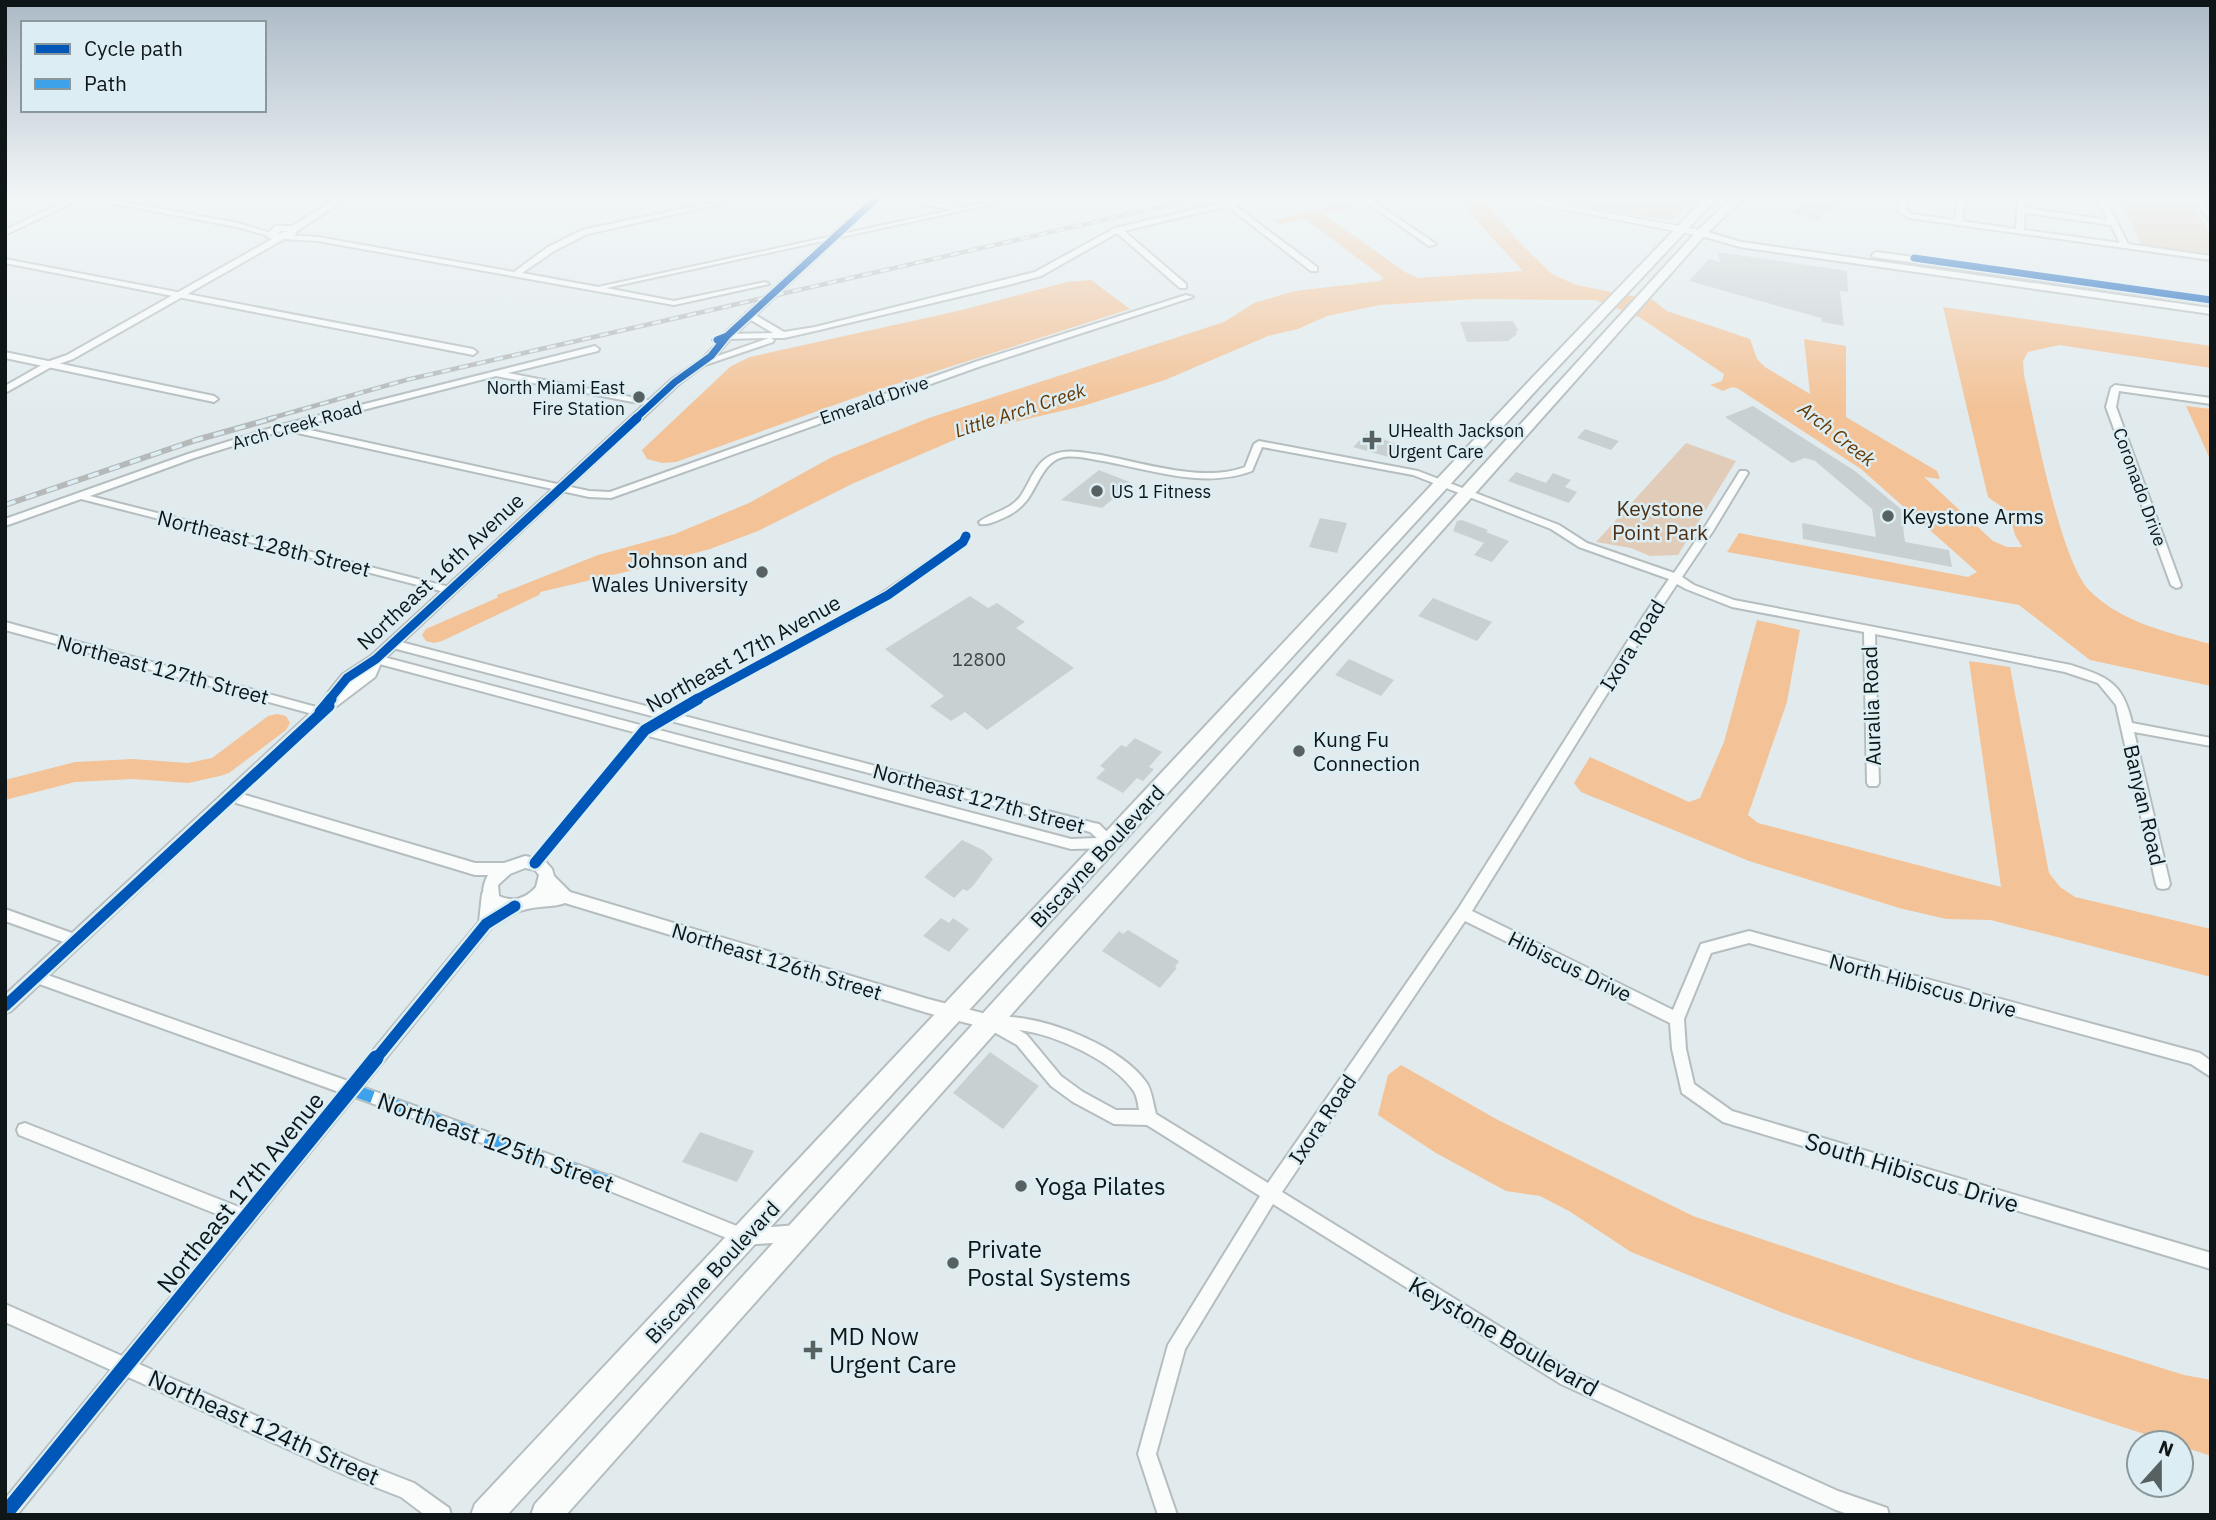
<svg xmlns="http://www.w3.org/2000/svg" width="2216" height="1520" viewBox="0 0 2216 1520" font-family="'IBM Plex Sans',sans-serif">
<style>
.green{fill:#e0ccb8}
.water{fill:#f3c296}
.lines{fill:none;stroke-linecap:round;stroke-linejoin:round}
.river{fill:#f3c296;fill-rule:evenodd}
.building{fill:#c8d0d2}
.pedestrian-far2-casing{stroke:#b5bdbf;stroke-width:10}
.pedestrian-far1-casing{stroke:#b5bdbf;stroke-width:13}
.pedestrian-casing{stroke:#b5bdbf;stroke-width:16}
.minor-casing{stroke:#b5bdbf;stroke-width:4}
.tertiary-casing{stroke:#b5bdbf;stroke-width:4}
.secondary-casing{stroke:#b5bdbf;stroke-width:3}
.primary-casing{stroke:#b5bdbf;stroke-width:4}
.pedestrian-far2{stroke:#fafcfc;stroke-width:7}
.pedestrian-far1{stroke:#fafcfc;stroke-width:10}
.pedestrian{stroke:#fafcfc;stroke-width:12}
.minor{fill:#fafcfc;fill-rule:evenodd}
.tertiary{fill:#fafcfc;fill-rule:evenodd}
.secondary{fill:#fafcfc;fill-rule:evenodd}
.primary{fill:#fafcfc;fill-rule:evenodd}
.rail-far1-casing{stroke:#b6b9b9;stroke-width:4.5}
.rail-casing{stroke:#b6b9b9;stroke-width:6}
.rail-far1{stroke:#dceef3;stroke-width:2.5;stroke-dasharray:9;stroke-linecap:butt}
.rail{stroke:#dceef3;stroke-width:3.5;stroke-dasharray:11;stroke-linecap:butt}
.quiet{stroke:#3da2ea;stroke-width:12;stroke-dasharray:24 12;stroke-linecap:butt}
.cycleway-far3-casing{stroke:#dceef3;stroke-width:10}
.cycleway-far2-casing{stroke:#dceef3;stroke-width:12}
.cycleway-far1-casing{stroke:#dceef3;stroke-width:16}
.cycleway-casing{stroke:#dceef3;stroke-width:19}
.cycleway-far3{stroke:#0057b8;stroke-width:7}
.cycleway-far2{stroke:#0057b8;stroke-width:9}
.cycleway-far1{stroke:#0057b8;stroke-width:11}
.cycleway{stroke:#0057b8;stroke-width:15}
.poi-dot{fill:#586162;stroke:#dceef3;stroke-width:2.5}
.labels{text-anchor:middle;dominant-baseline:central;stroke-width:5;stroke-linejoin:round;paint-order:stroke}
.far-poi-label{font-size:18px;fill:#0f1617;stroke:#dceef3;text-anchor:start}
.far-street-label{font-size:18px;fill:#0f1617;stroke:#dceef3}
.number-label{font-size:18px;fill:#3d4446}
.far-water-label{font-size:19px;font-style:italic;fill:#653701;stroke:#dceef3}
.park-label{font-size:21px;fill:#4d3014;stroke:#dceef3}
.poi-label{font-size:21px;fill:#0f1617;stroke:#dceef3;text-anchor:start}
.street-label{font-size:21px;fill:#0f1617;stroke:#dceef3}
.near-street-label{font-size:24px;fill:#0f1617;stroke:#dceef3}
.near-poi-label{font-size:24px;fill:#0f1617;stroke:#dceef3;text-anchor:start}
</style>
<rect width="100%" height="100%" fill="#e1ebee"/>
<path class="green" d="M1543,199H1695L1672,221Z
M2118,199H2189L2211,235V255L2142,246Z
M1686,443L1736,461L1678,555L1650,556L1631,548L1596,542Z"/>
<path class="water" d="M1462,199L1486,202L1516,239L1552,274L1576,285L1653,300L1667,311L1750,339L1757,359L1765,367L1810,394L1804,339L1846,346V417L1937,471L1940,479L1924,477L1993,541L2007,547H2022L2015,535L2009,512L1988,497L1943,307L2211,346V368L2059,345L2028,352L2023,361L2024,375C2034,420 2060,560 2089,590C2120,622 2169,633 2211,644V686L2090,660L2019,605L1727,552L1739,533L1968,577L1977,572L1861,469L1737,388L1732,387L1723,391L1710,385L1722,381L1724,374L1639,317L1595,300L1475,299L1380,305L1327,316L1298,329L1268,336L1165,380L1083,406L992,427L959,438L854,483L758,531L710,549L638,569L536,593L500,606L497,595L598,555L675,534L749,503L832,457L929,418L1224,322L1254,303L1295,291L1380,281L1384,278L1304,218L1279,224L1274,220L1348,203L1354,207L1323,214L1405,272L1418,278L1523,271L1474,218Z
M1091,280L1130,309L868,393L676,462L662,463L647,459L642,450L731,366L750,357L962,310L1067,282Z
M2186,406L2211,409V461Z
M1757,620L1800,630L1787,702L1748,815L1758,823L2001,887L1969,661L2010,667L2049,873L2060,887L2075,897L2211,929V977L1991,920L1946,919L1899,908L1749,861L1581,792L1574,783L1590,757L1689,802L1700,798L1724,742Z
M1401,1065L1498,1120L1693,1216L1913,1290L2184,1375L2211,1380V1456L2181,1446V1443H2172L1914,1359L1783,1313L1631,1252L1569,1211L1540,1196L1506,1191L1436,1153L1378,1115L1388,1075Z"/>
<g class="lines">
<path class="river" d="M531,583L539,585L542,590L539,595L442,641L434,643L426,641L422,635L426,629Z
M277,714L286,716L290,723L286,730L229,773L220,776L188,783L133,779L75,782L5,800V780L75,762L133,759L188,763L212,758L268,716Z"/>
</g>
<path class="building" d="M1803,199H1841L1831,213L1826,211L1819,220L1792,213Z
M1718,252L1847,271L1848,292L1840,291L1844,326L1822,322L1821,318L1689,281L1709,259L1720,262Z
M1513,321L1518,330L1516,332L1517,334L1508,341L1467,342L1460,322Z
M1753,406L1855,471L1901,509L1905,542L1949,550L1952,567L1803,539L1802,523L1876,537L1872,509L1815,461L1805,458L1792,463L1725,417Z
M1585,429L1619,441L1611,450L1577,438Z
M1367,433L1409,449L1399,460L1353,447Z
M1099,470L1132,483L1102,508L1061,500Z
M1516,472L1546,483L1553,473L1571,480L1565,487L1577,492L1569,503L1508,481Z
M1320,518L1347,523L1337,553L1309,547Z
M1462,520L1488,530L1486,532L1509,541L1492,562L1474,555L1484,543L1453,531L1457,521Z
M970,596L988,608L997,603L1025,622L1016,628L1074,668L987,730L965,712L951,721L930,706L944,696L885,649Z
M1433,598L1492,622L1477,641L1418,616Z
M1349,659L1394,680L1381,696L1335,675Z
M1135,738L1162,752L1149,767L1154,769L1143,781L1137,778L1123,793L1096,778L1105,769L1100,766L1121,745L1126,747Z
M962,840L983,850L993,859L973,886L967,891L963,889L954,898L924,877Z
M941,918L949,923L953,918L969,929L949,952L923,936Z
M1128,930L1179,961L1175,967L1177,968L1160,988L1102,951L1119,931L1123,934Z
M990,1052L1039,1086L1003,1129L953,1093Z
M700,1132L754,1151L737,1182L682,1162Z"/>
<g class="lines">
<defs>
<path id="pedestrian-far2" d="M695,700L861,611L963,542L966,536"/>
<path id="pedestrian-far1" d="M667,717L698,699
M541,856L638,738"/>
<path id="pedestrian" d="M350,1089L611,1183"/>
<path id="minor" d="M70,199H79L5,235V230Z
M89,199H105L238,223L274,234L270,236L237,227Z
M729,199H743L587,234L554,251L522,273L598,287L953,210L898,199H915L956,206L959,208L1002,199H1016L606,288L674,301L765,282L769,284L674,305L318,241L284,239L280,237L284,235L318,237L514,272L548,247L582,230Z
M1239,199H1252L1234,205L1317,267V271H1311L1227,206L1124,231L1186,284V288H1180L1117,233L1041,276L1008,285L815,331L784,338H771L774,340L773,342L705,365L698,363L769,338L727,339L724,338V334L773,333L746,317V313H752L784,332L815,327L1035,272L1115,228Z
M1362,199H1370L1436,244L1429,246Z
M1900,199H1908L1905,209L1911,214L1955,220L1957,199H1965L1962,221L2016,229L2018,199H2026L2025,208L2108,220L2097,199H2105L2128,244L2211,256V260L1909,218L1897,210ZM2025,213L2111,225L2120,243L2024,230Z
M2194,199H2201L2211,214V222Z
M5,259L473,349L477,352L473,355L5,263Z
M1186,295L1193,297L981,366L611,498L589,497L284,430L194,458L90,496L453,588L454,590L453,592L449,593L81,499L5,526V519L188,454L281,425L595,346L599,349L598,351L508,373L651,401L656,404L654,406L496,376L296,427L589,491L610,492L975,362Z
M5,352L214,396L218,399L214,402L5,358Z
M2115,385L2211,398V404L2119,391L2116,407L2181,585L2180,587L2176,588L2171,585L2106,407L2111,388Z
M1259,441L1418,471L1559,525L1587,543L1674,573L1703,530L1740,471H1746L1748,473L1713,531L1682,577L1694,585L1734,600L2071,665C2107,677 2123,682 2132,723L2211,738V746L2134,732L2170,884L2168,888L2163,889L2158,888L2156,884L2116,705L2098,683L2065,672L1875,634L1879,783L1877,786H1869L1867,783L1864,632L1732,607L1686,589L1677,584L1651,623L1472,911L1673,1010L1701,944L1749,931L2200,1053L2211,1061V1077L2191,1064L1749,943L1711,953L1684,1019L1686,1049L1694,1084L1732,1111L2211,1253V1269L1723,1122L1682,1093L1672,1049L1670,1023L1465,921L1282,1192L1573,1372L1838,1491L1887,1508L1889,1515H1851L1836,1510L1561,1384L1273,1204L1185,1349L1156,1454L1177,1515H1158L1138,1454L1168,1345L1260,1196L1147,1125L1114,1124L1073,1102L1051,1086L1017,1045L985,1027L983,1022L985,1017C993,1014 1002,1016 1011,1017C1053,1020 1121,1047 1146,1082C1152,1090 1153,1104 1156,1114L1268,1183L1458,909L1643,617L1669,579L1579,547L1551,529L1413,475L1262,447L1252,471C1205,489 1151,470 1103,461C1090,459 1073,454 1060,458C1043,464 1037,487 1027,500C1020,509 1011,515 1001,519C994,522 988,525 980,524L979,522C992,512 1009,511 1020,497C1030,483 1035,462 1052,455C1067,448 1085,453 1101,455C1143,463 1203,483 1245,467L1254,444ZM1019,1030C1054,1034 1112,1060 1133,1090C1137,1095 1138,1104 1139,1110H1116L1083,1092L1061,1076L1027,1035Z
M5,622L320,708L326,712L320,716L5,630Z
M393,640L1094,823L1099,824L1118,843L1116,847L1111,848L1071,849L372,662L370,659L376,655L1071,839L1097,838L1090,832L1006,809L389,647L387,644Z
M489,888L494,890L496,894L494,912L515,900L520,902L522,906L520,910L491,928L139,1364L363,1463L414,1483L449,1508L451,1515H425L401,1497L352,1478L128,1377L17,1515H5V1499L111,1370L5,1322V1304L122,1356L234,1221L19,1135L17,1130L19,1125L25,1123L244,1209L339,1092L31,981L29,977L31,973L36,971L348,1081L479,922L482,894L484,890Z
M5,909L80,936L82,940L80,944L75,946L5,921Z
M611,1175L744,1229L797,1225L803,1227L805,1233L803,1239L797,1241L744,1245L605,1189L603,1183L605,1177Z"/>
<path id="tertiary" d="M336,199H346L297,231L294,236L284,239L73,359L53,366L5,393V386L47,362L67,355L272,239L266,236L275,226H292ZM280,231H288L277,234Z
M871,199H880L731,338L714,358L679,384L382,661L375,677L325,715L242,794L475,863H504L525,856L540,859L545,861L552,869L554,876L570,892L928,999L990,1015L996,1017L998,1022L996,1027L990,1029L928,1013L565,903C554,907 543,906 532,908C524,909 518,913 510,912C485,911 477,896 488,875H475L233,802L11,1011L5,1013V995L315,709L342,675L371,656L671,380L701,360L718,343L713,340L724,334ZM525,868L535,870L539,875L536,887C526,898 514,903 499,896L498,885L510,874Z
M1701,230L1741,242L2211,308V314L1740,247L1698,235L1697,233Z
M1876,252L2211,297V303L1873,257L1872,255Z"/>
<path id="secondary" d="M1510,199H1532L1701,230L1706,233L1701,236Z"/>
<path id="primary" d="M1704,199H1716L1541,385L507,1515H471L475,1504L1531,379Z
M1730,199H1743L1705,235L566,1515H531L535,1504L1697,231Z"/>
</defs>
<use href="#pedestrian-far2" class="pedestrian-far2-casing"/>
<use href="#pedestrian-far1" class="pedestrian-far1-casing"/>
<use href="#pedestrian" class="pedestrian-casing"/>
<use href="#minor" class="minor-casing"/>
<use href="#tertiary" class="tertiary-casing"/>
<use href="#secondary" class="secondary-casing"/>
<use href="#primary" class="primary-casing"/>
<use href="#pedestrian-far2" class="pedestrian-far2"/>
<use href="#pedestrian-far1" class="pedestrian-far1"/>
<use href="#pedestrian" class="pedestrian"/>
<use href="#minor" class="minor"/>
<use href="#tertiary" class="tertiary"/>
<use href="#secondary" class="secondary"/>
<use href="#primary" class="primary"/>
<defs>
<path id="rail-far1" d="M268,419L406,380L1195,199"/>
<path id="rail" d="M5,505L196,440L274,418"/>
</defs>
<use href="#rail-far1" class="rail-far1-casing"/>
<use href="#rail" class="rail-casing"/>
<use href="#rail-far1" class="rail-far1"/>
<use href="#rail" class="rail"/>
<path class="quiet" d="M350,1089L611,1183"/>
<defs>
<path id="cycleway-far3" d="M1914,258L2211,300
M717,340L727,336L876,199
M635,419L675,382L711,356L727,336"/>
<path id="cycleway-far2" d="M329,700L347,678L376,659L637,418
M695,700L888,595L963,542L966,536"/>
<path id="cycleway-far1" d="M320,712L331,699
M535,863L645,730L698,699
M5,1006L329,706
M375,1060L486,924L515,906"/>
<path id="cycleway" d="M5,1514L376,1058"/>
</defs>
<use href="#cycleway-far3" class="cycleway-far3-casing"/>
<use href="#cycleway-far2" class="cycleway-far2-casing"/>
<use href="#cycleway-far1" class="cycleway-far1-casing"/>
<use href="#cycleway" class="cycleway-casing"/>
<use href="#cycleway-far3" class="cycleway-far3"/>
<use href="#cycleway-far2" class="cycleway-far2"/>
<use href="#cycleway-far1" class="cycleway-far1"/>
<use href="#cycleway" class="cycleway"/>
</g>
<linearGradient id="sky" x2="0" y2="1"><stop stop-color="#acbac7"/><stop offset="0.48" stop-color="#f2f6f7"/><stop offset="1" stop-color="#f2f6f7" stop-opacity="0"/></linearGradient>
<rect width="2216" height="412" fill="url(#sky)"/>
<g class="poi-dot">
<circle cx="639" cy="397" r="7"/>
<path d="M1368.5 429.5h7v7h7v7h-7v7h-7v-7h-7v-7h7z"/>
<circle cx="1097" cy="491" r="7"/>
<circle cx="1888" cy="516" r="7"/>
<circle cx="762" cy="572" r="7"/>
<circle cx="1299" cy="751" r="7"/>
<circle cx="1021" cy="1186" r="7"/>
<circle cx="953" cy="1263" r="7"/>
<path d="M809.5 1339.5h7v7h7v7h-7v7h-7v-7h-7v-7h7z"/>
</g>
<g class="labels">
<g class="far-poi-label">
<text x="625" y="387" text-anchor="end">North Miami East<tspan x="625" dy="21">Fire Station</tspan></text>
<text x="1388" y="430">UHealth Jackson<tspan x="1388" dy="21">Urgent Care</tspan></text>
<text x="1111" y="491">US 1 Fitness</text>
</g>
<g class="far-street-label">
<text transform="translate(874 400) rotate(-19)">Emerald Drive</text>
<text transform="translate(297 425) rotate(-16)">Arch Creek Road</text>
<text transform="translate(2140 487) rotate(70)">Coronado Drive</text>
</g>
<g class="number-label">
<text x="979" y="659">12800</text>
</g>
<g class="far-water-label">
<text transform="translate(1020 410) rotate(-18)">Little Arch Creek</text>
<text transform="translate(1837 434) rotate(38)">Arch Creek</text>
</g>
<g class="park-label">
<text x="1660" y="508">Keystone<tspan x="1660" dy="24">Point Park</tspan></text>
</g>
<g class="poi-label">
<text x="1902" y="516">Keystone Arms</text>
<text x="748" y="560" text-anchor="end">Johnson and<tspan x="748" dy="24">Wales University</tspan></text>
<text x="1313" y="739">Kung Fu<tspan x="1313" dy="24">Connection</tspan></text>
</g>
<g class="street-label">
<text transform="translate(264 543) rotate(14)">Northeast 128th Street</text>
<text transform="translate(440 571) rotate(-43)">Northeast 16th Avenue</text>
<text transform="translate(1632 645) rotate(-58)">Ixora Road</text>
<text transform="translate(743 653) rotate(-29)">Northeast 17th Avenue</text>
<text transform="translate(163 669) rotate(15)">Northeast 127th Street</text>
<text transform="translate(1871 706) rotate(-92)">Auralia Road</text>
<text transform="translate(979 798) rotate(15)">Northeast 127th Street</text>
<text transform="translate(2145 805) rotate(77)">Banyan Road</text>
<text transform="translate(1097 856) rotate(-47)">Biscayne Boulevard</text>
<text transform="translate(777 961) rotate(17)">Northeast 126th Street</text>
<text transform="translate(1570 966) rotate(26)">Hibiscus Drive</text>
<text transform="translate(1923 985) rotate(15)">North Hibiscus Drive</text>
<text transform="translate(1322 1119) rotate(-56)">Ixora Road</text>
<text transform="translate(712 1272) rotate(-47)">Biscayne Boulevard</text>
</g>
<g class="near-street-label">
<text transform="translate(496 1142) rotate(20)">Northeast 125th Street</text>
<text transform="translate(1912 1172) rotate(17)">South Hibiscus Drive</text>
<text transform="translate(240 1192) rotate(-51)">Northeast 17th Avenue</text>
<text transform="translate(1504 1336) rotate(30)">Keystone Boulevard</text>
<text transform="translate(264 1427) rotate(24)">Northeast 124th Street</text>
</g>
<g class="near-poi-label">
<text x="1035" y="1186">Yoga Pilates</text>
<text x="967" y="1249">Private<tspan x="967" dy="28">Postal Systems</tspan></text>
<text x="829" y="1336">MD Now<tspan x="829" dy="28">Urgent Care</tspan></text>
</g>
</g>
<rect width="2216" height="1520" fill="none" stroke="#0f1617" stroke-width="14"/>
<rect x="21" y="21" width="245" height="91" fill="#dceef3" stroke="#8a989b" stroke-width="2"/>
<rect x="35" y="44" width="35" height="10" fill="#0057b8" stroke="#8a989b" stroke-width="2"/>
<text x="84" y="56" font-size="21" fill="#0f1617">Cycle path</text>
<rect x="35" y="79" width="35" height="10" fill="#3da2ea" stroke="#8a989b" stroke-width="2"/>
<text x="84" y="91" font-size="21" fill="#0f1617">Path</text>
<g transform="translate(2160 1464) rotate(21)"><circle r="33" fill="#dceef3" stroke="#8a989b" stroke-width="2"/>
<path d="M0-5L12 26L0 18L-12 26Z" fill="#586162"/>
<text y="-10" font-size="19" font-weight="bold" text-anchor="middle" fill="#0f1617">N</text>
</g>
</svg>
